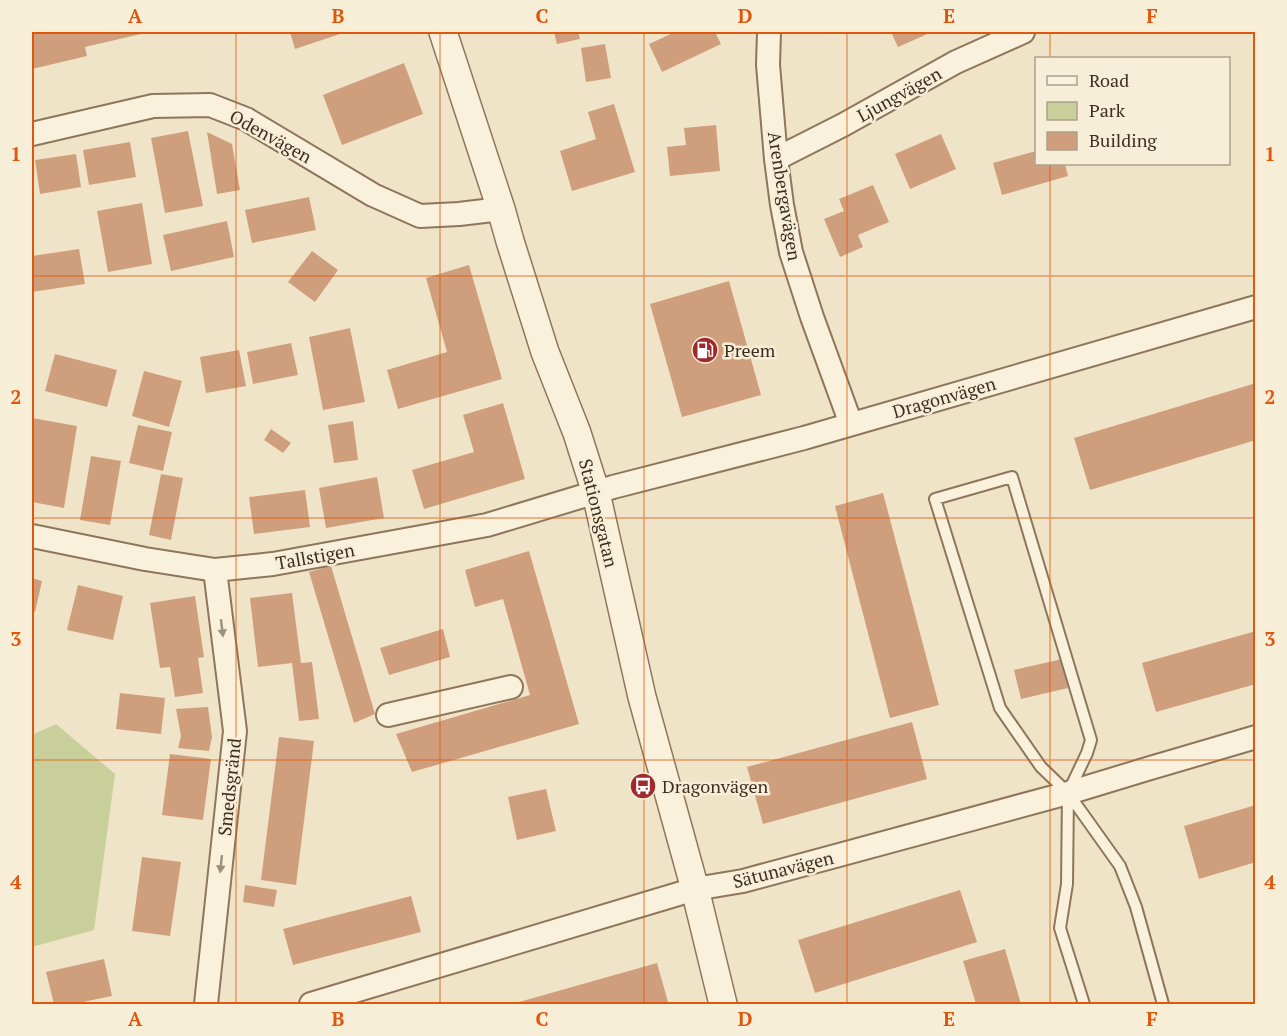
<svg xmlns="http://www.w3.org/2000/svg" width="1287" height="1036" viewBox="0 0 1287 1036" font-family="'PT Serif',serif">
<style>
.green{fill:#c9cf9b}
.building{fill:#cf9f7d}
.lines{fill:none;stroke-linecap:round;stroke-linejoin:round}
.service-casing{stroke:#8d765c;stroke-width:14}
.minor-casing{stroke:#8d765c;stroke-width:26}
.tertiary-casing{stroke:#8d765c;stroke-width:30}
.service{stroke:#faf1dc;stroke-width:10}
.minor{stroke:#faf1dc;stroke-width:22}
.tertiary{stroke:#faf1dc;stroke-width:27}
.oneway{fill:#9c907e}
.grid{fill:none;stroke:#df570d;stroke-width:1.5;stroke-opacity:0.55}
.labels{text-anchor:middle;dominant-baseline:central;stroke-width:5;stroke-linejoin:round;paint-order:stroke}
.street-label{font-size:18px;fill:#3d2e20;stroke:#f7eed8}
.poi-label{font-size:18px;fill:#3d2e20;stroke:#f7eed8;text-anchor:start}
.neatline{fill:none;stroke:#df570d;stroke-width:2}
.grid-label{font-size:20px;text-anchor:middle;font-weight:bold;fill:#df570d}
</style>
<rect width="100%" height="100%" fill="#f0e4c8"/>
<path class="green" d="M56,724L115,774L94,930L32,947V735Z"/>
<path class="building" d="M32,32H140L141,34L85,47L87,56L32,69Z
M290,32H346L295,49Z
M554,32H578L580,39L557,44Z
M675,32H715L721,44L662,72L649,44Z
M891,32H932L898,47Z
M605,44L611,78L586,82L581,48Z
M404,63L423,114L342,145L323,95Z
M614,104L635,172L572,191L560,151L596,139L588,112Z
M716,125L720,171L670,176L667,147L686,145L684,128Z
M188,131L203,206L165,213L151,138Z
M207,132L232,144L240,190L217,194Z
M941,134L956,169L910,189L895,154Z
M130,142L136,177L89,185L83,150Z
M1036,151V164H1065L1068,176L1002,195L993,163Z
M76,154L81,187L40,194L35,160Z
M873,185L889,222L858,235L863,247L840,257L824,219L844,211L839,199Z
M309,197L316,230L252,243L245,210Z
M142,203L152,264L108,272L97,211Z
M227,221L234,257L171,271L163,235Z
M79,249L85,284L32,292V256Z
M312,251L338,270L315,302L288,282Z
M469,265L502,379L398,409L387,370L447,352L426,278Z
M729,281L761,395L682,417L650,304Z
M350,328L365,402L323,410L309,337Z
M291,343L298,375L253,384L247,352Z
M239,350L246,386L206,393L200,357Z
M55,354L117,370L107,407L45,391Z
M144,371L182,381L169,427L132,416Z
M1256,383V440L1090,490L1074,438Z
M503,403L525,479L424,509L412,470L474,452L463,415Z
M32,418L77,426L64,508L32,502Z
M353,421L358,460L334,463L328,425Z
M138,425L172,432L163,471L129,463Z
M271,429L291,443L283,453L264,440Z
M91,456L121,461L110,525L80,520Z
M161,474L183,478L171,540L149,535Z
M377,477L384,518L326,528L319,488Z
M305,490L310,527L254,534L249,497Z
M883,493L939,705L890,718L835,506Z
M529,551L579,724L412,772L396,734L530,695L503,599L475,607L465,570Z
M331,566L375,714L354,723L309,572Z
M32,578L42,581L35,612L32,611Z
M78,585L123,596L113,640L67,630Z
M292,593L301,663L312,662L319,719L299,721L292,663L258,667L250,598Z
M195,596L204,657L198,658L203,693L175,697L170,667L160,668L150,603Z
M443,629L450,657L389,675L380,648Z
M1256,631V684L1156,712L1142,663Z
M1062,659L1068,688L1021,699L1014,670Z
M120,693L165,698L161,734L116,729Z
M208,707L212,737L209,751L178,748L181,736L176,709Z
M912,722L927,779L763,824L747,767Z
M279,737L314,741L296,885L261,880Z
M170,754L211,759L203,820L162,815Z
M546,789L556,831L517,840L508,797Z
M1256,805V862L1199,879L1184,826Z
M142,857L181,862L170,936L132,931Z
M245,885L277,890L274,907L243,902Z
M960,890L977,942L815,993L798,940Z
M411,896L421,932L293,965L283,929Z
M1005,949L1021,1004H976L963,961Z
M104,959L112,996L73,1004H54L46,972Z
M657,963L668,1002L658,1004H512Z"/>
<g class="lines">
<defs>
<path id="service" d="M1084,1004L1060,928L1067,884L1068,793L1087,753L1091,740L1012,477L935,499L1000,708L1041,767L1068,793L1120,866L1136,907L1163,1004"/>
<path id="minor" d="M769,32L768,65L776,159L782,205L791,252L812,317L851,424
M32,134L153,106L210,105L246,119L373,195L420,216L459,214L501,209
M776,159L843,125L956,62L1023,32
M32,536L145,559L215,570L273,564L487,525L613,487L804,438L1256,307
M388,715L511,687
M206,1004L235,731L215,570
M311,1004L695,889L743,881L1068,793L1147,769L1256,737"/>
<path id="tertiary" d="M443,32L501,209L510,241L545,352L577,433L596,493L642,697L695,889L723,1004"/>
</defs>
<use href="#service" class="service-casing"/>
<use href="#minor" class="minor-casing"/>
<use href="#tertiary" class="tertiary-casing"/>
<use href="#service" class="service"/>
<use href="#minor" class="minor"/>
<use href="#tertiary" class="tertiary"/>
</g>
<defs><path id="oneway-solid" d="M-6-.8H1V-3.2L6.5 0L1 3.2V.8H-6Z" transform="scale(1.5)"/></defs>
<g class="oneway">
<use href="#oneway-solid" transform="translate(222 628) rotate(83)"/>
<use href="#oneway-solid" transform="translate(221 864) rotate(96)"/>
</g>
<path class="grid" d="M236,32V1004M440,32V1004M644,32V1004M847,32V1004M1050,32V58M1050,164V1004M32,276H1256M32,518H1256M32,760H1256"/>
<defs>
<symbol id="fuel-disc" viewBox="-11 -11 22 22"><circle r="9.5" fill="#9e2a2b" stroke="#f7eed8"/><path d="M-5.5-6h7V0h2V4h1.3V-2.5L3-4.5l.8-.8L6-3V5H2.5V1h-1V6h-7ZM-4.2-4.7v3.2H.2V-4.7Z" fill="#fff"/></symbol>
<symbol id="bus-disc" viewBox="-11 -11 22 22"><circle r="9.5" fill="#9e2a2b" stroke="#f7eed8"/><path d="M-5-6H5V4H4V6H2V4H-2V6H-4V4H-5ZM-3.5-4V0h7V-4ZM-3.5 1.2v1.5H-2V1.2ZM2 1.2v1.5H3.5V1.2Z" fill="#fff"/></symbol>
</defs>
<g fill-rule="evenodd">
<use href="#fuel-disc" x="690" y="335" width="30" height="30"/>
<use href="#bus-disc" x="628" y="771" width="30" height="30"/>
</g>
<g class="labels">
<g class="street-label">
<text transform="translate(899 94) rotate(-29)">Ljungvägen</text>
<text transform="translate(271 136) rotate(29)">Odenvägen</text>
<text transform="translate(785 196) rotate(81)">Arenbergavägen</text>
<text transform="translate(944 397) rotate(-16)">Dragonvägen</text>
<text transform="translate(599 513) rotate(76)">Stationsgatan</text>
<text transform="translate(315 556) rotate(-10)">Tallstigen</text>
<text transform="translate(229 787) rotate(-84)">Smedsgränd</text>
<text transform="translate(783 869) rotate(-14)">Sätunavägen</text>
</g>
<g class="poi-label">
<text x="724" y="350">Preem</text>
<text x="662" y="786">Dragonvägen</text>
</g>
</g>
<rect width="1287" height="1036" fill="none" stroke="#f7eed8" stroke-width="66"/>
<rect x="1035" y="57" width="195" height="108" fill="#f7eed8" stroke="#ada18e" stroke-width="1.5"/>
<rect x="1047" y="76" width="30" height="9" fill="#faf1dc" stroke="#ada18e" stroke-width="1.5"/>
<text x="1089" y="87" font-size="18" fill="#3d2e20">Road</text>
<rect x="1047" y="102" width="30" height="18" fill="#c9cf9b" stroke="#ada18e" stroke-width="1.5"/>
<text x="1089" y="117" font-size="18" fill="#3d2e20">Park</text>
<rect x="1047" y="132" width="30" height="18" fill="#cf9f7d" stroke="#ada18e" stroke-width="1.5"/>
<text x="1089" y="147" font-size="18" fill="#3d2e20">Building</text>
<rect x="33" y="33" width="1221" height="970" class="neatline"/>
<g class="grid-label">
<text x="135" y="23">A</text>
<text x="338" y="23">B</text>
<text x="542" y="23">C</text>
<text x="745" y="23">D</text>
<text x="949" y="23">E</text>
<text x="1152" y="23">F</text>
<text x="16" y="161">1</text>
<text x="1270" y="161">1</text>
<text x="16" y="404">2</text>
<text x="1270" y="404">2</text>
<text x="16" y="646">3</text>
<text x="1270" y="646">3</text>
<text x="16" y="889">4</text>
<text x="1270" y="889">4</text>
<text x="135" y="1026">A</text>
<text x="338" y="1026">B</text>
<text x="542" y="1026">C</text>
<text x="745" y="1026">D</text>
<text x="949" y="1026">E</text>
<text x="1152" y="1026">F</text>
</g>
</svg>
